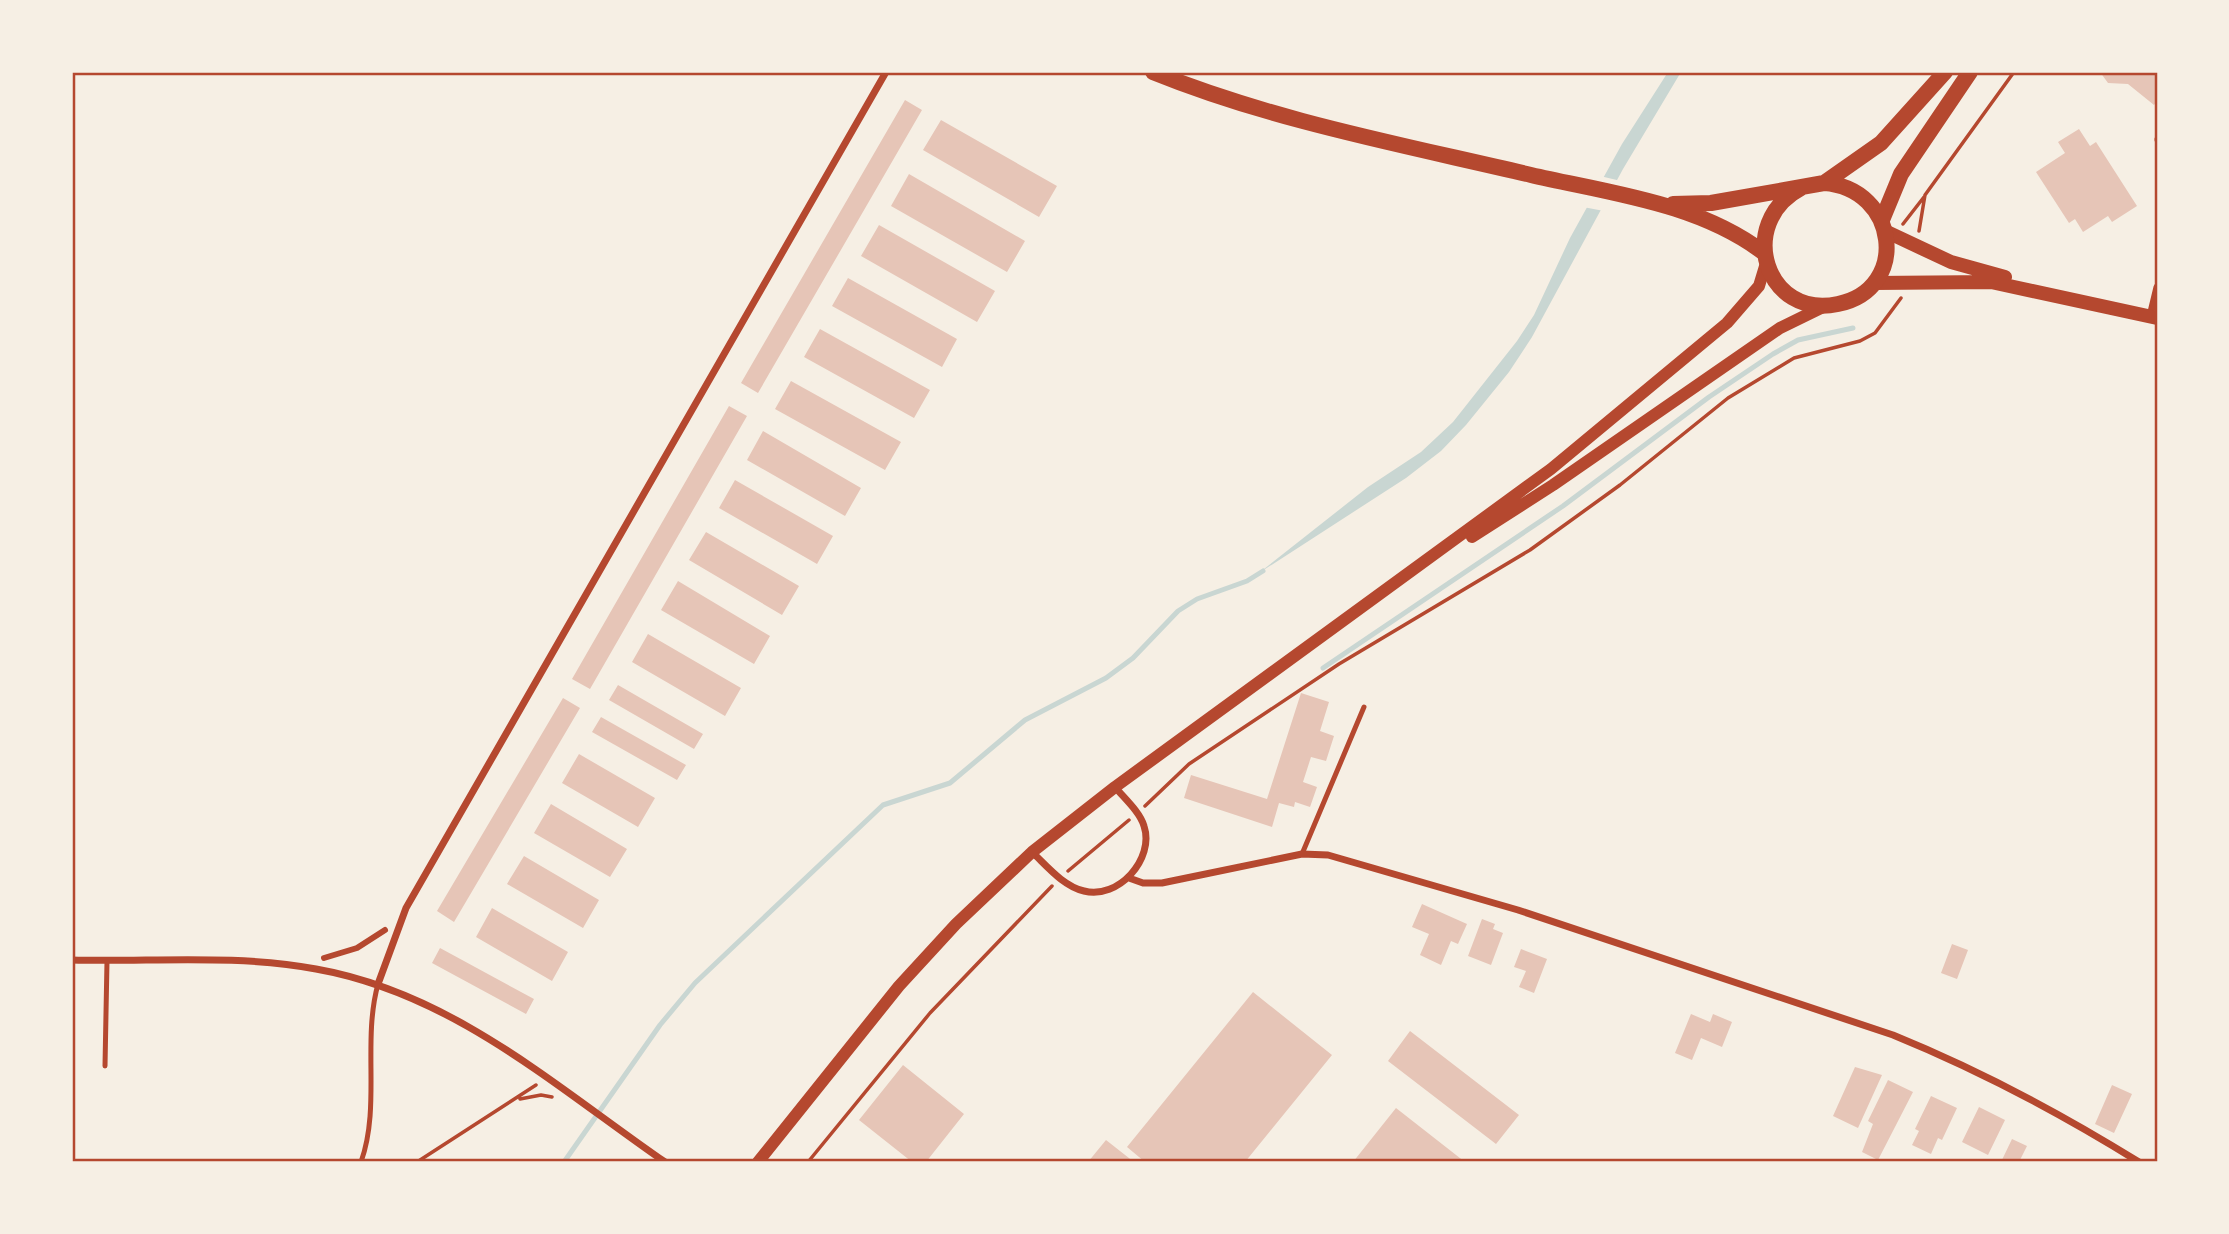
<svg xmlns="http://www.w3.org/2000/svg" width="2229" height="1234" viewBox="0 0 2229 1234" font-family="Spectral,serif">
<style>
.water{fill:#c9d6d2}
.pier{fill:#f6efe4}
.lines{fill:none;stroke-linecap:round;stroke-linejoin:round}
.stream{stroke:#c9d6d2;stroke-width:5}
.building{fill:#e6c5b7}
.path{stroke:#b5482f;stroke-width:3.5}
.service{stroke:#b5482f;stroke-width:5}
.pedestrian{stroke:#b5482f;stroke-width:6}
.minor{stroke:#b5482f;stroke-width:7}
.tertiary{stroke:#b5482f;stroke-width:12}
.secondary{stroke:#b5482f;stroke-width:14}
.primary{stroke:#b5482f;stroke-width:16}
.neatline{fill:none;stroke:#b5482f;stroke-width:2.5}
</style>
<rect width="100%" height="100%" fill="#f6efe4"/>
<path class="water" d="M1668,72H1681L1623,169L1532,337L1509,372L1466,425L1441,451L1406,478L1259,573L1368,487L1421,452L1453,422L1517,341L1534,315L1570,238L1622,144Z"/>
<path class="pier" d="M1600,176L1621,181L1604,211L1583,207Z"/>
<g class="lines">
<path class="stream" d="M1323,668L1563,506L1709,397L1773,354L1798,340L1853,328
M564,1162L660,1025L695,983L883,805L950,783L1025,720L1106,678L1133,658L1178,611L1197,599L1247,581L1263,571"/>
</g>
<path class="building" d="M2100,72H2157V101L2154,105L2128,84L2108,83Z
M905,100L922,110L758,393L741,383Z
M941,120L1057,186L1039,217L923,150Z
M2079,129L2090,146L2096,142L2137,206L2112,222L2108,216L2083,232L2075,219L2069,223L2036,172L2065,153L2058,142Z
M909,174L1025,241L1007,272L891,206Z
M879,225L995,291L977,322L861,256Z
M848,278L957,339L942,367L832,306Z
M820,329L930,390L914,418L804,357Z
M791,381L901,442L885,470L775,409Z
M729,406L747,416L590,689L572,679Z
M763,431L861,488L845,516L747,460Z
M735,480L833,536L817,564L719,508Z
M706,532L799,586L782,615L689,560Z
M678,581L770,636L754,664L661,610Z
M648,634L741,688L725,716L632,662Z
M618,685L703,734L694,749L609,700Z
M1301,693L1329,702L1320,731L1334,736L1326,761L1311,757L1303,782L1317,787L1310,807L1295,802L1294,807L1279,803L1272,827L1184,798L1191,775L1267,799Z
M563,698L580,708L454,922L437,911Z
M601,717L686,765L677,780L592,732Z
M579,754L655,798L638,827L562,783Z
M551,804L627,849L610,877L534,833Z
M524,856L599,900L583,928L507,884Z
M1422,904L1467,924L1458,944L1451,941L1441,965L1420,955L1429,934L1412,927Z
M492,908L568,952L552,981L476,937Z
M1482,919L1495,924L1493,929L1503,933L1491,965L1468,956Z
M1952,944L1968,950L1957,979L1941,973Z
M440,948L534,999L526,1014L432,963Z
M1521,949L1547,959L1534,993L1519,987L1526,971L1514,967Z
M72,984H75L74,1047H72Z
M1253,992L1332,1055L1245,1162H1145L1127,1147Z
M1691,1014L1710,1022L1713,1014L1732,1022L1722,1047L1701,1038L1692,1060L1675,1053Z
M1410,1031L1519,1115L1496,1144L1388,1061Z
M903,1065L964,1114L926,1162H912L859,1120Z
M1855,1067L1882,1075L1858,1128L1833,1116Z
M1888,1080L1913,1092L1878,1160L1862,1152L1873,1124L1868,1121Z
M2112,1085L2132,1094L2114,1133L2095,1124Z
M1931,1096L1957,1108L1942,1140L1938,1138L1931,1154L1912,1145L1919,1131L1915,1129Z
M1979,1107L2005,1120L1988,1155L1962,1142Z
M1396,1108L1465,1162H1353Z
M2012,1139L2027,1146L2019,1162H2001Z
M1106,1140L1134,1162H1088Z"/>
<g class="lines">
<path class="path" d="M1903,224L1924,197
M1919,231L1925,195L2014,72
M1145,806L1189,764L1339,664L1530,550L1620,485L1728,398L1794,358L1860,341L1875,333L1901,298
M1068,871L1129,820
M520,1099L541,1095L552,1097
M417,1162L536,1085
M808,1162L930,1013L1052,886"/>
<path class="service" d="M2157,139V140
M1302,854L1364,707
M105,1066L107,961
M361,1162C381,1106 362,1042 378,984"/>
<path class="pedestrian" d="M324,958L357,948L385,930"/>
<path class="minor" d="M2150,316L2157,287
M1032,852C1047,866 1063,886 1084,891C1118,900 1155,859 1144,826C1140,812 1124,798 1115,787
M1129,878L1143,883H1162L1302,854L1328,855L1518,910L1893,1035C1979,1070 2060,1113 2139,1162
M72,960C153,962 236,954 316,969C452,993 555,1086 665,1162
M378,984L406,908L886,72"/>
<path class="tertiary" d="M1472,537L1553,485L1780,328L1825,306
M758,1162L899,986L956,924L1032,852L1115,787L1551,469L1727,323L1759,286L1766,263"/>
<path class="secondary" d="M1885,231L1951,262L2005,277
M1874,283L1991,282L2157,318"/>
<path class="primary" d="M1153,72C1274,121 1404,145 1531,175C1609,193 1699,203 1764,253
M1824,183L1881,143L1945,72
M1673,204L1711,203L1824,183C1898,188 1911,289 1838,304C1766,320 1735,223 1801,188
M1882,220L1901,174L1970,72"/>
</g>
<rect width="2229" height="1234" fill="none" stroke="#f6efe4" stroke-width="147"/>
<rect x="74" y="74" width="2082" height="1086" class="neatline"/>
</svg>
